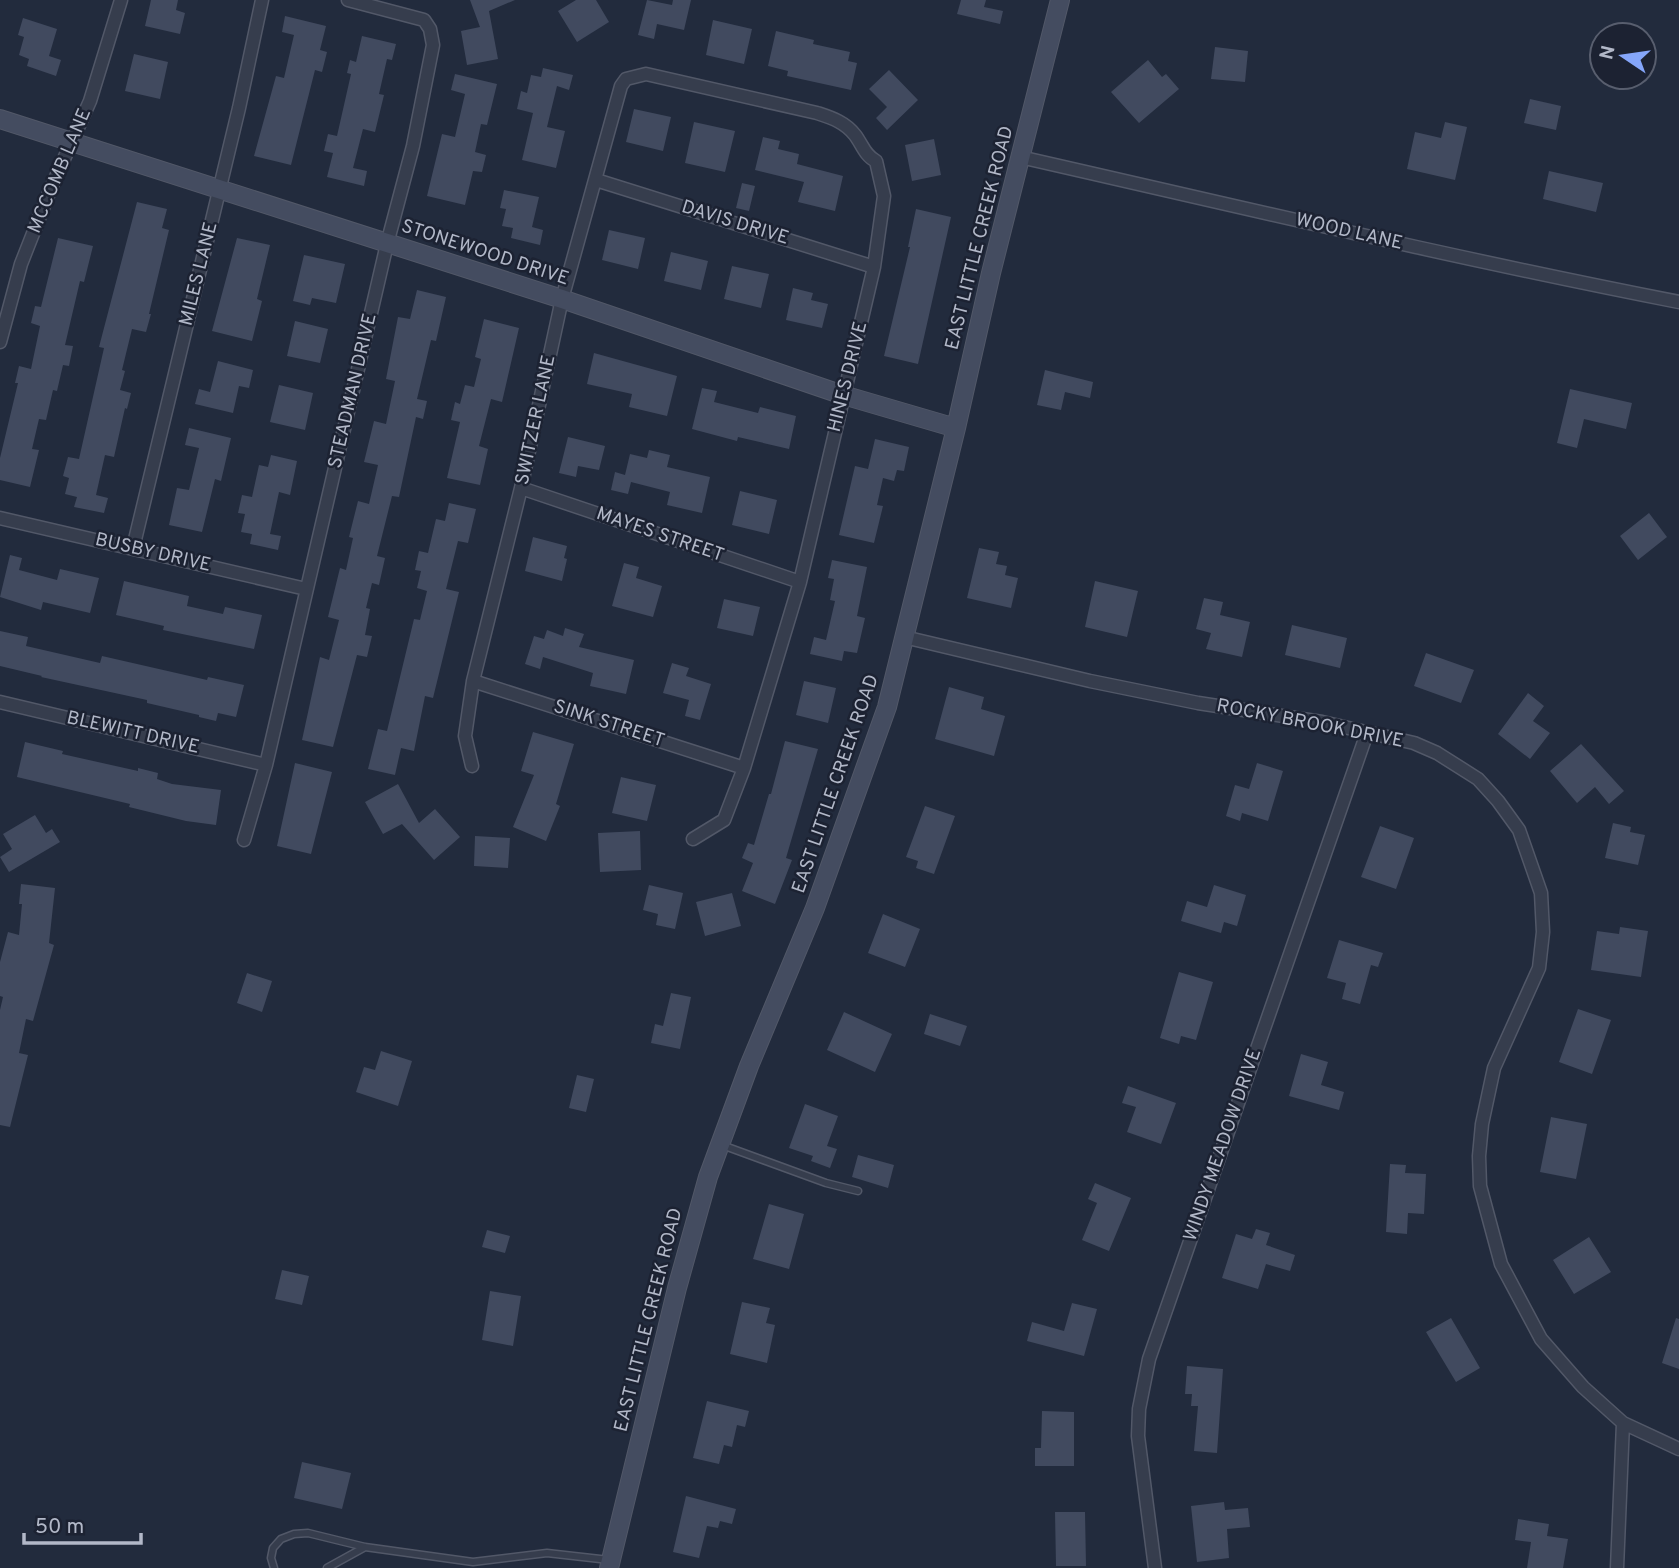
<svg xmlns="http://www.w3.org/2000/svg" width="1679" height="1568" viewBox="0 0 1679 1568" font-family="Overpass,sans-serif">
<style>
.building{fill:#414a5f}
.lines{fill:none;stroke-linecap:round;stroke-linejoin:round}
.lane-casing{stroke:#525868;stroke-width:9}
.street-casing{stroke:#525868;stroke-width:15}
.secondary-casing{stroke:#525868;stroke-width:20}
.lane{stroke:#363d4d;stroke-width:6}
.street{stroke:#363d4d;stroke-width:12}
.secondary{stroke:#444c60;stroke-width:18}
.labels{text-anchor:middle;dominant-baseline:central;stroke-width:5;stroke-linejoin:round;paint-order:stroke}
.street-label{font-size:19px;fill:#b2b8c8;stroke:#1c2232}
</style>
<rect width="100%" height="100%" fill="#222b3d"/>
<path class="building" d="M151,0H178L176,10L185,13L180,34L145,26Z
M470,0H515L489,11L498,59L467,65L461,31L480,27Z
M576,0H596L609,22L577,42L558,11Z
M647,0L672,5L673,0H691L684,30L657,24L654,39L638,35Z
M961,0H986L984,7L1003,11L1000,24L957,14Z
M285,16L326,26L320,50L327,52L322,72L315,70L291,165L254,156L276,76L284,78L294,35L282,32Z
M23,18L57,29L49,56L61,60L56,76L27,66L29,59L19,55L24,37L18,35Z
M713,20L752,29L744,64L706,55Z
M776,31L814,40L813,44L850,52L848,61L857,63L851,90L787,76L788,71L768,66Z
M362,36L396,44L392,60L387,59L379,94L384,95L375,132L363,129L353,168L367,171L364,186L327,177L333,153L324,151L328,134L337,136L351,74L347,73L350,60L356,62Z
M1215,47L1248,51L1245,82L1211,79Z
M134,54L168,62L160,99L125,91Z
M1148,60L1162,77L1166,74L1179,89L1139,123L1111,92Z
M543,68L573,75L569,90L557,86L547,127L565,131L556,168L522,160L533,113L517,109L521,91L527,93L531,75L541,77Z
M889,70L918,100L887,130L876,118L887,107L869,89Z
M455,74L497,84L487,125L481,124L475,152L486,155L482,172L473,171L465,205L427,196L442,134L455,137L465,94L451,90Z
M1530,99L1561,106L1556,130L1524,123Z
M634,109L671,117L663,151L626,142Z
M694,122L735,131L725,172L685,163Z
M1445,122L1467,127L1455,180L1407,169L1415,132L1441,138Z
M763,137L780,141L778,149L799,154L797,164L843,176L835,211L798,202L804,182L755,170Z
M934,139L941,175L912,181L905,145Z
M1549,171L1603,183L1596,212L1543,199Z
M742,183L755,186L749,211L736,208Z
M504,190L539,197L532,227L543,230L540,245L511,238L513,228L502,226L506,209L500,208Z
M137,202L167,209L162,228L169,230L149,314H151L146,332L132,329L122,370L125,371L120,390L131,393L127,409L125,408L114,457L105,455L96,495L108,498L104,513L74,507L77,497L65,494L69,478L63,476L68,457L79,459L104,348L99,347Z
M916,209L951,217L918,364L884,356L910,247H908Z
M609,230L645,238L638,269L602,260Z
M58,238L93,246L84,282L80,281L65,345L73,346L69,366L63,365L57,391L53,390L46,420L39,419L32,449L39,450L30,487L0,480V458L18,383H15L19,366L31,369L40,326L31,323L35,306L41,307Z
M237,238L270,245L257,299L262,301L252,341L212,331Z
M671,252L708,261L701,290L664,281Z
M304,255L345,264L336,303L312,298L310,305L293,301Z
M732,266L769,274L761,308L724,299Z
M793,288L813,293L811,300L828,304L822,328L786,320Z
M417,290L446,297L436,341L431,340L417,399L427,401L423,419L416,417L399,497L392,496L377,556L385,558L379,585L372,583L366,608L370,609L365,635L372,636L367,657L357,655L333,747L302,740L320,657L329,660L339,620L328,617L340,568L346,570L353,538L349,537L358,501L369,504L378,465L364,462L374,421L386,424L395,381L386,379L398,317L410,319Z
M484,319L519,328L502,402L491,399L479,446L488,449L480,485L447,478L460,422L451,420L455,402L460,404L465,385L474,387L481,359L475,357Z
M295,321L328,329L320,363L287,356Z
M594,353L677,376L667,416L629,407L632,394L587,384Z
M218,361L253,370L249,388L239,386L233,413L195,404L199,389L210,392Z
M1045,370L1093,382L1090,398L1065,392L1061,410L1037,405Z
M279,385L313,393L305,430L270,422Z
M702,388L717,391L714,402L758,413L760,407L796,416L789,449L738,437L737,441L692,429Z
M1570,389L1632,403L1626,429L1584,419L1577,448L1557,443Z
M189,428L231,438L221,481L215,479L202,532L169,525L177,488L189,490L199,448L185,445Z
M568,437L605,446L599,470L578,466L576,477L559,473Z
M875,439L909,447L904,471L897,470L894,481L883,478L877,505L883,506L874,543L839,535L855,466L868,469Z
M649,450L670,455L667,467L710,477L702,513L667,505L670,492L631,482L628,494L611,490L615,472L625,475L630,454L647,458Z
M271,455L297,461L290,495L279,492L270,534L281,536L278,550L250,544L252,534L241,532L245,514L238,513L242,495L252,497L259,465L268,467Z
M740,491L777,500L769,534L732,525Z
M449,503L476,509L468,543L458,541L446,589L459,592L433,698L425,696L414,751L401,748L395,775L368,769L378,729L387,731L414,619L420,620L427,591L417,588L421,571L415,570L419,551L428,553L436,519L445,521Z
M1649,513L1667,537L1638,560L1620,536Z
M533,537L567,546L564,558L567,559L562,581L525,571Z
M979,548L999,552L996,564L1007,566L1005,575L1018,578L1011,608L967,598Z
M10,555L22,558L19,570L57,580L60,569L99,578L90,613L43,602L41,610L0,597Z
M832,560L867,567L857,616L865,618L857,653L844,651L842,661L810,654L814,637L826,640L835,601L830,600L834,579L828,578Z
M624,563L639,567L636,578L662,586L653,617L612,606Z
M124,581L189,596L187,606L223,614L225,607L262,615L254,649L163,630L164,626L116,615Z
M1095,581L1138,591L1127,637L1085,627Z
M1204,598L1223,602L1220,615L1250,622L1242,657L1206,649L1211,633L1196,629Z
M724,599L760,607L753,636L717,628Z
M1292,625L1347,638L1340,668L1285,655Z
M565,628L584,634L579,647L634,660L626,694L590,686L593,673L543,657L540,669L525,664L534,636L544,639L547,630L563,636Z
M0,631L28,637L26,646L100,663L102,656L207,680L208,677L244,685L236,717L218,713L216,721L199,717V715L147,703V700L41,677L42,676L0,666Z
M1426,653L1474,670L1461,703L1414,686Z
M672,663L689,668L686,676L711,684L700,720L685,716L689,700L663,693Z
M804,681L836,688L828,723L796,715Z
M949,687L984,697L981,709L1005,716L994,756L935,739Z
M1528,693L1544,706L1533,721L1550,733L1530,759L1498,734Z
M533,732L574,744L556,804L560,806L546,841L513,827L534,775L521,771Z
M785,741L818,749L786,858L792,860L775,904L742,891L753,863L742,858L748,843L754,845L769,794H771Z
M25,742L63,751L62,754L138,771V768L158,773L157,779L172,784L221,790L216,825L186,821L129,807L130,804L17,777Z
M1581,744L1624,791L1609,804L1595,787L1577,803L1550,771Z
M295,763L332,772L311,854L277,846Z
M1257,763L1283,771L1268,821L1242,813L1240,821L1226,816L1235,785L1249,789Z
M621,777L656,785L647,821L612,813Z
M398,784L419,823L435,809L460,837L434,860L402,824L383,834L365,802Z
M925,806L955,816L934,874L916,868L918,861L906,857Z
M35,815L46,833L52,829L60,842L9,872L0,857L12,849L3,834Z
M1613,823L1631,827L1630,832L1645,835L1638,865L1605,858Z
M1380,826L1414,838L1396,889L1361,877Z
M640,831L641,870L600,872L598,833Z
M475,836L510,838L508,868L474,866Z
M21,884L55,888L49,943L54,945L33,1021L26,1019L19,1053L28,1055L10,1127L0,1125V1010L3,997L0,996V962L8,932L19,935L22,904H19Z
M649,885L683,893L675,929L656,925L658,914L643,910Z
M1214,885L1246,895L1237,926L1224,922L1221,933L1181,921L1187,901L1207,907Z
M732,893L741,926L705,936L696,902Z
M883,914L920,929L905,967L868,953Z
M1620,927L1648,931L1641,977L1591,970L1597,931L1619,934Z
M1339,940L1383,953L1378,967L1371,965L1360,1004L1342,999L1346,983L1327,978Z
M1179,972L1213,982L1196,1040L1181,1036L1179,1044L1160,1038Z
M247,973L272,981L262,1012L237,1003Z
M671,993L691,997L680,1049L651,1043L655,1024L663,1026Z
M1578,1009L1611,1020L1592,1074L1559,1062Z
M844,1012L892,1034L875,1072L827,1050Z
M930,1014L967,1026L960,1046L924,1034Z
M381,1051L412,1061L398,1106L356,1092L364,1067L375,1070Z
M1301,1054L1328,1062L1321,1085L1344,1092L1339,1110L1289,1096Z
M577,1075L594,1079L586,1112L569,1108Z
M1128,1086L1176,1103L1161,1144L1127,1132L1136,1107L1122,1103Z
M805,1104L838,1116L827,1146L837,1149L830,1168L811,1161L813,1156L789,1148Z
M1551,1117L1587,1124L1576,1179L1540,1172Z
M858,1155L894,1165L888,1188L852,1177Z
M1390,1164L1406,1165L1405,1173L1426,1174L1424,1214L1408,1213L1407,1234L1386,1232Z
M1095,1183L1131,1198L1109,1251L1082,1240L1097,1203L1088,1199Z
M769,1204L804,1214L789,1269L753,1259Z
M1256,1229L1270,1233L1266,1245L1295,1255L1290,1271L1266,1264L1258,1289L1222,1278L1236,1234L1252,1239Z
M487,1230L510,1236L505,1253L482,1247Z
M1589,1237L1611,1272L1574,1294L1553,1260Z
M282,1270L309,1276L302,1305L275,1299Z
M490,1291L521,1296L513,1346L482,1340Z
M742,1302L770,1308L766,1323L775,1325L767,1363L730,1354Z
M1072,1303L1097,1309L1084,1356L1027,1341L1032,1322L1064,1331Z
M1451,1318L1480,1368L1456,1382L1426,1332Z
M1676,1318L1679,1319V1369L1662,1363Z
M1187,1366L1223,1369L1217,1453L1194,1451L1198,1406H1191L1192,1394H1185Z
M707,1401L749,1411L745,1427L737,1425L732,1447L724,1445L719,1464L693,1458Z
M1042,1411L1074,1412V1466H1035V1448H1041Z
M302,1462L351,1473L342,1509L294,1498Z
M686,1496L736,1509L732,1524L720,1521L718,1528L707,1526L699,1558L673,1552Z
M1224,1502L1225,1510L1248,1508L1250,1527L1227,1529L1229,1558L1197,1562L1191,1506Z
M1055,1512H1085L1086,1566H1056Z
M1518,1519L1549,1524L1547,1536L1568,1539L1563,1568H1527L1531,1542L1515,1540Z"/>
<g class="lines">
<defs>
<path id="lane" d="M722,1145L826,1183L858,1191
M274,1568L271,1558L273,1548L281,1539L294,1534L308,1533L365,1547L473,1562L547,1553L609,1560
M327,1568L365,1547"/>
<path id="street" d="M1020,157C1240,207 1458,259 1679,302
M596,180L874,267
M0,342L21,264L51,188L90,101L121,0
M521,488L800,582
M0,518L306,589
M133,548L239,108L262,0
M904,637L1090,681L1198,703L1322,722L1414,743L1437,753L1478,779L1498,801L1519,830L1541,893L1543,932L1539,968L1494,1068L1482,1124L1479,1156L1480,1186L1501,1264L1541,1339L1583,1387L1623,1423L1679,1449
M473,681L744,768
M0,702L266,765
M472,766L465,736L473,681L521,488L562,299L621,86L626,79L646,74L817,113C832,118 845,122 855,135C862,144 865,156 876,161L884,196L874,267L800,582L744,768L724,820L693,839
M244,840L266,765L387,244L413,146L433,45L430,29L424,20L348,0
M1155,1568L1138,1436L1139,1409L1149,1359L1367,733
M1617,1568L1623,1423"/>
<path id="secondary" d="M0,119L562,299L843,395L956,428
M609,1568L677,1288L708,1177L749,1066L815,908L887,707L956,428L991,273L1060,0"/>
</defs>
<use href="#lane" class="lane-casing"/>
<use href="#street" class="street-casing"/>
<use href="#secondary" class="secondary-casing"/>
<use href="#lane" class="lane"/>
<use href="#street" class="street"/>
<use href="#secondary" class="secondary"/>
</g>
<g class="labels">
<g class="street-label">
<text transform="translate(60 171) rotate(-67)">MCCOMB LANE</text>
<text transform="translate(735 223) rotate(17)">DAVIS DRIVE</text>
<text transform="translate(1349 232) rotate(13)">WOOD LANE</text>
<text transform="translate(980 238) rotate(-76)">EAST LITTLE CREEK ROAD</text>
<text transform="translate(485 253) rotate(18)">STONEWOOD DRIVE</text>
<text transform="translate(199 274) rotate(-76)">MILES LANE</text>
<text transform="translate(848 377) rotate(-76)">HINES DRIVE</text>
<text transform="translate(353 391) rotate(-77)">STEADMAN DRIVE</text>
<text transform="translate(536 420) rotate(-78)">SWITZER LANE</text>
<text transform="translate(660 535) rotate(19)">MAYES STREET</text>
<text transform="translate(153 553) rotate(13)">BUSBY DRIVE</text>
<text transform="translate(609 724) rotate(18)">SINK STREET</text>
<text transform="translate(1310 724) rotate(11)">ROCKY BROOK DRIVE</text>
<text transform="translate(133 733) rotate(13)">BLEWITT DRIVE</text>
<text transform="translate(836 784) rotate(-71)">EAST LITTLE CREEK ROAD</text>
<text transform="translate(1223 1145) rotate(-71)">WINDY MEADOW DRIVE</text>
<text transform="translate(649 1320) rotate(-76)">EAST LITTLE CREEK ROAD</text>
</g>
</g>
<g transform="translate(1623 56) rotate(283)"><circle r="33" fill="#1c2232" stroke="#585e6e" stroke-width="2"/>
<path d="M0-5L12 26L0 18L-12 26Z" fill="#85a6fa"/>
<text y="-10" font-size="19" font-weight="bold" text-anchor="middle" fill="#b2b8c8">N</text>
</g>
<path d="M24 1533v10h117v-10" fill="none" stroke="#b2b8c8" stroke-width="3.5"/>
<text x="35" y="1533" font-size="21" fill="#b2b8c8" stroke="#1c2232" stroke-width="5" paint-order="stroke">50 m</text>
</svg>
